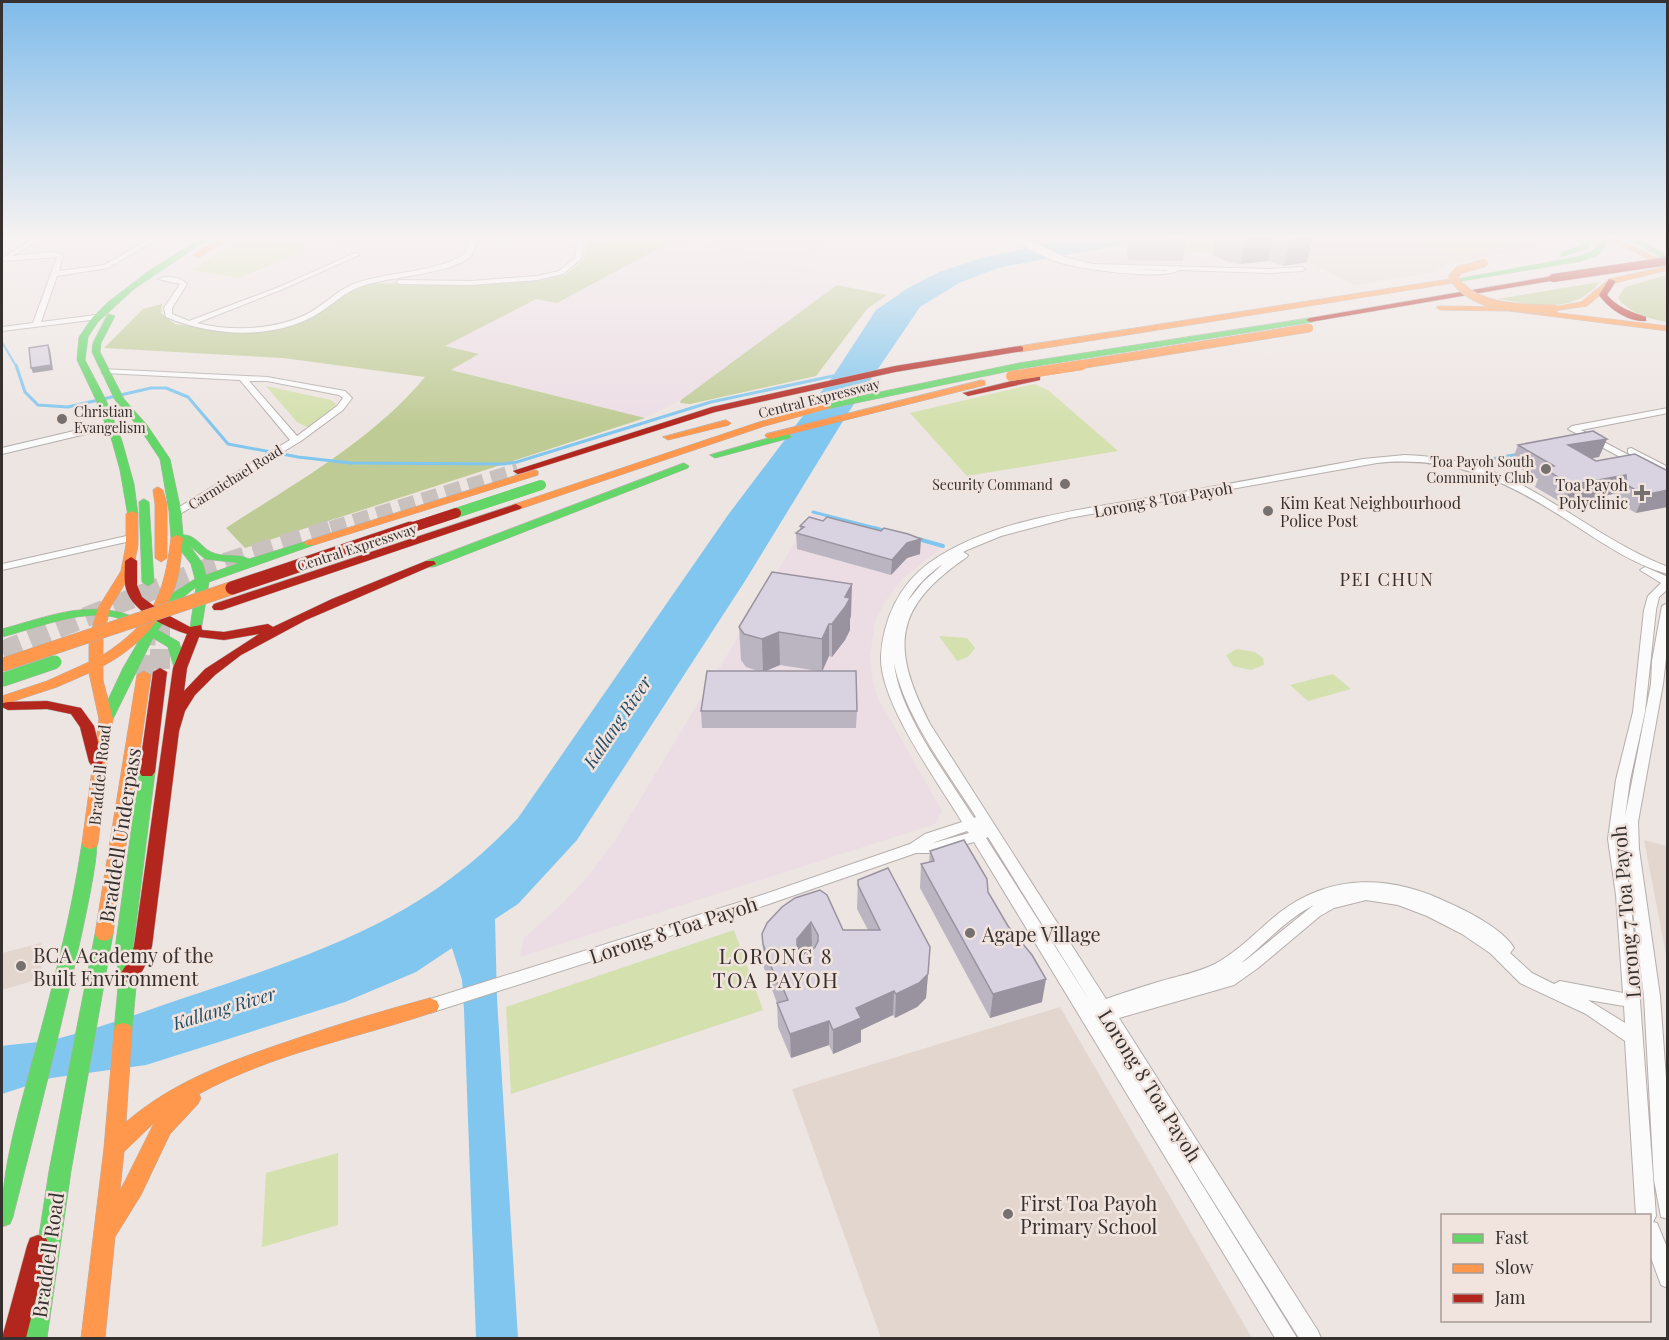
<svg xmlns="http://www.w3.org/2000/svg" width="1669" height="1340" viewBox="0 0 1669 1340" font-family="'Playfair Display',serif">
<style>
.built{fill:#e3d6cf}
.industrial{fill:#ecdde4}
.medical{fill:#ebdde5}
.green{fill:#d4e0ad}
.forest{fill:#bfcb95}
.water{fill:#81c6ee}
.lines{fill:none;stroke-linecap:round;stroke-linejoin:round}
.stream-far2{stroke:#81c6ee;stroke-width:2}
.stream-far1{stroke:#81c6ee;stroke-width:3}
.stream{stroke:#81c6ee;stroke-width:4}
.highway-tunnel-far1{stroke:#c8c1be;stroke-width:16;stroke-dasharray:16 8;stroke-linecap:butt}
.highway-tunnel{stroke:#c8c1be;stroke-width:20;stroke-dasharray:20 10;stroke-linecap:butt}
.street-casing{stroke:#b4afad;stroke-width:2}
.fast-casing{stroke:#b4afad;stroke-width:1}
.slow-casing{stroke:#b4afad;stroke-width:1}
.jam-casing{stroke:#b4afad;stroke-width:1}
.street{fill:#fcfbfb;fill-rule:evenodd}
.fast{fill:#63d668;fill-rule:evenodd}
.slow{fill:#ff974d;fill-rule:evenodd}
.jam{fill:#b3261e;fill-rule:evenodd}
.fast-bridge-far1-casing{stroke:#b4afad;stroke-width:10;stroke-linecap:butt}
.fast-bridge-casing{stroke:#b4afad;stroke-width:14;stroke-linecap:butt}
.slow-bridge-far2-casing{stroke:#b4afad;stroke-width:9;stroke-linecap:butt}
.slow-bridge-far1-casing{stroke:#b4afad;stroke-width:10;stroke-linecap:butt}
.slow-bridge-casing{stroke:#b4afad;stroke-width:14;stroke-linecap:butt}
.jam-bridge-far2-casing{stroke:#b4afad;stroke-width:9;stroke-linecap:butt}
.jam-bridge-far1-casing{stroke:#b4afad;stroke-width:10;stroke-linecap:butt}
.jam-bridge-casing{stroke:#b4afad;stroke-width:14;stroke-linecap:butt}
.fast-bridge-far1{stroke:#63d668;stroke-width:10}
.fast-bridge{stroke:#63d668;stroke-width:13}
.slow-bridge-far2{stroke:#ff974d;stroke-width:8}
.slow-bridge-far1{stroke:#ff974d;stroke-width:10}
.slow-bridge{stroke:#ff974d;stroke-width:13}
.jam-bridge-far2{stroke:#b3261e;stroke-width:8}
.jam-bridge-far1{stroke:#b3261e;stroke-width:10}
.jam-bridge{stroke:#b3261e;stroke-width:13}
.wall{fill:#bbb5c2;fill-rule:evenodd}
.shaded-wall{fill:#98939e}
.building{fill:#d9d2e1;stroke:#98939e;stroke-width:1.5;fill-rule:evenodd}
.poi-dot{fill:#76706e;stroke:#f1e4de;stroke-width:2}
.labels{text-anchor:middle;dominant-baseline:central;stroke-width:5;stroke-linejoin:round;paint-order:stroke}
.far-street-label{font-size:14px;fill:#36312f;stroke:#f1e4de}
.far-poi-label{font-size:14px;fill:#36312f;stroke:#f1e4de;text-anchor:end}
.poi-label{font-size:16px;fill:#36312f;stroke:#f1e4de;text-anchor:end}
.street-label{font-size:16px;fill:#36312f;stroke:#f1e4de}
.neighbourhood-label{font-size:18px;letter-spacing:1.5px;fill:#36312f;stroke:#f1e4de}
.water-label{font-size:18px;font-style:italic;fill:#214b64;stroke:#f1e4de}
.near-street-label{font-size:20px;fill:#36312f;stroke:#f1e4de}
.near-poi-label{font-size:20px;fill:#36312f;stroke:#f1e4de;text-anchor:start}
.near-neighbourhood-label{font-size:21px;letter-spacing:1.5px;fill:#36312f;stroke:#f1e4de}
</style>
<rect width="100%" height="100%" fill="#ede5e2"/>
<path class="built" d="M247,237H365L364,246H335L332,243L245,238Z
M1261,237H1554L1537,246L1446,265L1435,272L1354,285Z
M1644,840L1667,846V960Z
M41,943L42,978L2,990V953Z
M1060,1007L1252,1338H881L792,1089Z"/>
<path class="industrial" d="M680,237H710L690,248L814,269L801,278L839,284L681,400L645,418L450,369L478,354L445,346L536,299L557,303Z
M720,237H834L837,238L794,264L699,248Z
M812,514L941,548L902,579L884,603L875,622L870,655L873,683L879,700L942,811L935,824L520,957L524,938L563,903L588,876L615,841Z"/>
<path class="medical" d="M1167,240L1209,264H1120L1077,257Z"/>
<path class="green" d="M1187,237H1260L1268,241L1201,253L1192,252L1168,241Z
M1405,237H1517L1526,240L1455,255Z
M241,240L308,244L289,258L238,278L191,270Z
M1034,384L1048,390L1118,451L967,476L910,413Z
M266,386L331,400L336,404L331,412L309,428L297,422Z
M939,636L967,638L975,648L968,657L957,661Z
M1237,649L1255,652L1263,658L1264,665L1251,670L1233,666L1226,655Z
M1333,674L1351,689L1308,701L1290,685Z
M734,930L763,1010L511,1094L506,1007Z
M338,1153V1225L262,1247L266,1173Z"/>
<path class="forest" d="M605,237H680L557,303L536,299L445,346L479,354L451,370L645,418L245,548L226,528C295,483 372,441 425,377L283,358L104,348L143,309L162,304L161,313L175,324L230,331L268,330L293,325L312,318L352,289L376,283L467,285L536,280L565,275L583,260L588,239Z
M1667,275V322C1649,319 1629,313 1618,298L1625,287Z
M1600,282C1572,316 1534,304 1497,299Z
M837,285L887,295L867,309L816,376L690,404L680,403L681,400Z"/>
<path class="water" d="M1080,237H1162L997,268L959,283L920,307L846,416L745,581L577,840L518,904L495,919L497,999L518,1338H476L464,1010L462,980L452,948L416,972L345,1002L146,1065L51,1078L2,1094V1046C21,1043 42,1043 60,1038C107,1026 153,1008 199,993C325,950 425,918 518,818L728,515L833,376L876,310L908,288L939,272L981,258Z"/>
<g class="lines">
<path class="stream-far2" d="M2,342L16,366"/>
<path class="stream-far1" d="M16,365L25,392L38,405L68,407L151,388H166L188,397L228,444L298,457L351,463L504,464L517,462L711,402L833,376
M1475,462L1519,454
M813,512L879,529"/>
<path class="stream" d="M874,528L885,531
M918,539L943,546"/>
<path class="highway-tunnel-far1" d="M331,529L518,471"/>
<path class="highway-tunnel" d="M160,619V672
M2,651L205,569L336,528
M144,675L146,631"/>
<defs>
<path id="street" d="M36,237H44L12,256L53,252L63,255L59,271L104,265L153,237H161L108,268L57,276L41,322L96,315H99V319L2,331V327L33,323L57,257L4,261L2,258Z
M471,237H477L478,239C476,244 474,252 471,256C456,273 388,277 365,285C344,291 332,306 314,316C270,340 211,336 166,317L164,308L180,284L158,279C165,275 181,277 187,284L172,308V314L189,321L279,287L355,253H359V255L283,289L197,323C232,332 277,330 309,313C327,303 339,288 359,282C394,271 434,273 465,254Z
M578,237H584L581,259L563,274L537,280L471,285L399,284L396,282L399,280L471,281L537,276L559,271L575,258Z
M1009,237H1017L1025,241L1024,237H1030L1031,240L1064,257L1093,264L1270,269L1302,267L1305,269L1302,271L1270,273L1179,270C1162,281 1076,269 1055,261C1040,255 1022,246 1009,237ZM1129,269L1168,270L1166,271Z
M102,369L267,377L345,391L352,398L343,410L301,441L175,517L171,516V512L290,440L240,380L105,373H102ZM249,381H267L339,395L343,398L337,406L297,436Z
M1668,408V413L1581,430L1640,461V465L1637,466L1568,429L1572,426Z
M112,422L116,425L115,427L2,454V448Z
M1631,448L1668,467V474L1628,453V449Z
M1405,455C1441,456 1479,464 1512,480C1565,506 1611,545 1668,567V574C1632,564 1601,542 1570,522C1509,482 1453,455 1377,463L1069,518L1001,536L967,550L963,552L968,555L967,557C892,608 891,648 930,724L1106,999C1123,993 1141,987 1158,982C1177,976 1197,973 1215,964C1239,951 1258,930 1279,913C1332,872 1393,875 1451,904C1469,912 1504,930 1514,948L1510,953L1532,973L1554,984L1560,981L1623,993L1616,895L1608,839L1616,780L1633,712L1644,610L1648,596L1661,583L1640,570L1645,567L1668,577V589L1659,597L1656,610L1645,712L1630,780L1625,817L1651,684L1652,661L1662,606L1668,603V641L1663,684L1638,822L1639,849L1660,996L1668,1106V1219L1661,1217L1654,1180L1644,996L1625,849L1624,824L1622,839L1630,895L1640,1001L1656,1216L1653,1222L1657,1223L1668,1250V1288L1661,1285L1650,1255V1216H1636L1625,1041L1586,1014L1520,983L1490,953L1462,934L1427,916L1398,905L1366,900L1334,908L1320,916L1258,968L1234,985L1119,1018L1318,1331L1321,1338H1299L1102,1023L1297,1338H1275L974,842L935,853H916L766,905L430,1013L424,1011L422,1006L424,1001L756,897L910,844L925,834L962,822C938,782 879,702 881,656C883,620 899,585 929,563C991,519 1081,510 1154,497C1224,485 1293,472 1363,459ZM943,564L923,582L907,602C915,587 929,573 943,564ZM894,663C905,717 947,771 976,817L974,818C947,775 899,713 894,663ZM967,831L969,833L933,843L935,842ZM988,837L1091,1003L986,838ZM1314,905L1310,908L1246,960L1241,963C1265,944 1286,919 1314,905ZM1588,1000L1624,1006L1625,1023Z
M131,535L136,538L135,540L2,570V564Z"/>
<path id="fast" d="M203,237H211L134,289L98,322L88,337L85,360L106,400L122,441L134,484L138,514L136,516H128L120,470L112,441L96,400L77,360L79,337L92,318L108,302L150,270Z
M1585,237L1594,239L1587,249L1561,257V253L1581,245L1586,239Z
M1603,237H1610L1611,240L1598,255L1582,261L1450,283L1446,281L1577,257L1592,251L1603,240Z
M1625,237H1634L1668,256V261Z
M1663,237H1668V240Z
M108,314L115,316L101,343L100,352L124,399L147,425L170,459L181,511L183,535C195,534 201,547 211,552C223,558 239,553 249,559L310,540L316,543L314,545L209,582L201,631H191L190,628L196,587L181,599L158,630L179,642L187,668L185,671H175L168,647L153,638L113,719L106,724L99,719L123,668L144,632C135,626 125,620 114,617C81,609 34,629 2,637V629C54,615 97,595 149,624L173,593L195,579L191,564L171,538L169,511L160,459L140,429L115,400L92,352L93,343ZM190,546L205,559L239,563L206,575L203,564Z
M1310,318L1314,320L1313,322L1019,369L827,409L822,406L827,403L1019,363Z
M786,433L791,436L790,438L715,458L710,455Z
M684,463L689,466L688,468L434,567H426L424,564L426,561Z
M144,499L149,502L154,582L148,586L142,582L139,502Z
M147,767L152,768L155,772L133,949L137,976L132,1031L130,1037L123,1039L116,1037L114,1031L119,976L115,949L139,772L142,768Z
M90,837L96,839C106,858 24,1173 13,1217L10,1224L2,1227C0,1172 18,1116 32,1062C52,990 71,917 82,843L84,839Z
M104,927L110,929L113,934L71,1171L47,1338H23L49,1171L95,934L98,929Z"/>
<path id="slow" d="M223,237H231L200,257L193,255Z
M1604,237H1613L1668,263V270L1615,283L1587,306L1553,311V307L1581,302L1609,279L1664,267Z
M1450,279H1453V283L1020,352L1016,349L1020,346Z
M1438,306L1509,307L1668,326V331L1509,311L1441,310L1437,308Z
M982,380L985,381V385L770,439L765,436L766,434Z
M827,403L830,404V408L765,426L520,509L516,510L510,507L512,505L759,422Z
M726,420L731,423L729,425L668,440L663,437Z
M534,470L538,471V475L314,545H306L304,543L306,541Z
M158,487L163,490L167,504V558L161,562L155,558V504L153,490Z
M132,511L138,514V545L133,571L110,608L103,639V655C153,622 164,596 171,538L177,535L183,538C181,552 181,566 177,580C167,618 137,648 103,666V680L113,719L98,843L96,847L90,849L84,847L82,843L99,719L89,673L57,687L2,705V696L47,681L89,662V639L98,608L121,571L126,545V514Z
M144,671L151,675L113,934L110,939L104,941L98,939L95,934L137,675Z
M430,998L437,1001L439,1006L437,1011C358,1038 273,1053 199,1094L201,1098L198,1104L170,1134L141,1195L115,1237L105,1338H81L104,1148L114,1031L116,1025L123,1023L130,1025L132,1031L126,1122C176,1079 236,1059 298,1038C342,1023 385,1010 430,998ZM154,1123L125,1181L120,1190L124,1152Z"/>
<path id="jam" d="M1553,276L1557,278L1556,280L1310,322L1306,320L1310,318Z
M1609,279L1616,281L1607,295C1617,307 1631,312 1646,317V321C1628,322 1609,309 1599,295Z
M1020,346L1023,347V351L895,372L715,412L522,473L518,474L513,471L712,407L895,366Z
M1037,375L1040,376V380L968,396L963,393Z
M516,504L522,507L520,509L222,610H214L212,607L214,604Z
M131,557L137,561V585L142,597L162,612L190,627L201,625L202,630L224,632L268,624L273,627L332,599L426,561H434L436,564L306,620L241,655L215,675L195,695L185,711L179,731L152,946C148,960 140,987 122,981L119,976L130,959L134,946L173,668L187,634C168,628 137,614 128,594C123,584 125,572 125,561ZM259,634L205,669L184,691L187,668L199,637L224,640Z
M160,668L167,672L155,772L152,776H142L139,772L153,672Z
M47,701L81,708L94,726L103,762L101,765H91L89,762L80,727L71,714L47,709L8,710L2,707L3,703L8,702Z
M38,1235L46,1238L49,1246L26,1338H2L27,1246L30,1238Z"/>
</defs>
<use href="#street" class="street-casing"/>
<use href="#fast" class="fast-casing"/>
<use href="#slow" class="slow-casing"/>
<use href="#jam" class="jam-casing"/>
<use href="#street" class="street"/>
<use href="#fast" class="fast"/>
<use href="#slow" class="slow"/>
<use href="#jam" class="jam"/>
<defs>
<path id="fast-bridge-far1" d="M456,513L541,485"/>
<path id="fast-bridge" d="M2,680L55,662"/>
<path id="slow-bridge-far2" d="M1484,263L1459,270L1453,277C1473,309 1520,308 1554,309
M1072,366L1309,328"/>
<path id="slow-bridge-far1" d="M1011,376L1082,365"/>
<path id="slow-bridge" d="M2,665L232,588"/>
<path id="jam-bridge-far2" d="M1553,278L1668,261"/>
<path id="jam-bridge-far1" d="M407,529L456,513"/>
<path id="jam-bridge" d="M232,588L411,528"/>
</defs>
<use href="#fast-bridge-far1" class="fast-bridge-far1-casing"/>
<use href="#fast-bridge" class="fast-bridge-casing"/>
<use href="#slow-bridge-far2" class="slow-bridge-far2-casing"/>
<use href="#slow-bridge-far1" class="slow-bridge-far1-casing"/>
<use href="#slow-bridge" class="slow-bridge-casing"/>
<use href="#jam-bridge-far2" class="jam-bridge-far2-casing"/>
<use href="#jam-bridge-far1" class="jam-bridge-far1-casing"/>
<use href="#jam-bridge" class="jam-bridge-casing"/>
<use href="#fast-bridge-far1" class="fast-bridge-far1"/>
<use href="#fast-bridge" class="fast-bridge"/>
<use href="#slow-bridge-far2" class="slow-bridge-far2"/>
<use href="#slow-bridge-far1" class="slow-bridge-far1"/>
<use href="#slow-bridge" class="slow-bridge"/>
<use href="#jam-bridge-far2" class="jam-bridge-far2"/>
<use href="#jam-bridge-far1" class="jam-bridge-far1"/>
<use href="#jam-bridge" class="jam-bridge"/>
</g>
<path class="wall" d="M1129,237H1186L1183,261L1128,260L1127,250Z
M1215,237H1313L1307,262L1284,266L1268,261L1240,264L1225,261L1212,254Z
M1607,439L1599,457L1591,458L1596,461L1668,471L1636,513L1618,503V493L1564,504L1535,487L1538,479L1511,463L1518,445Z
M800,526L920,554L907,558L891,575L797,549L796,533L800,530Z
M851,616L850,619V630L845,640L832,657L829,656L822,671L857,711L856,728H702L701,711L758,671L746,667L741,660L739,627ZM780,665L818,671H766Z
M930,851L988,892L1042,1002L990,1018L920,888L921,864L929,862Z
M858,880L930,947L926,998L917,1007L895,1018L893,1015L861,1030V1042L833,1054L829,1045L791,1058L778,1027L777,1003L764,968L762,934L782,907L843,930H868L857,909ZM812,946L813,949L803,959L802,957Z"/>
<path class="shaded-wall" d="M1246,237H1273L1268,261L1240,264Z
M1290,237H1313L1307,262L1284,266Z
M48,345L50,349L53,370L33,373L31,368Z
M1607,439L1599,457L1561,463L1568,445Z
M1626,475L1618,493L1564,504L1571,485Z
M1668,490V507L1636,513L1644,495Z
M921,539L920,554L907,558L891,575L892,560L907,543Z
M852,584L851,616L850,619V630L845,640L832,657V624L845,597Z
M829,624V656L822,672V639Z
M779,632L780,665L763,672L762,639Z
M811,922L812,946L797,963V939Z
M928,974L926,998L917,1007L895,1018L896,994Z
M1046,979L1042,1002L990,1018L993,994Z
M894,991L893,1015L861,1030V1042L833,1054V1030L856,1008Z
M829,1021V1045L791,1058L790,1034Z"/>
<path class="building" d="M1132,237H1186L1187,239L1132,238Z
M48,345L51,365L31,368L29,348Z
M1593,431L1607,439L1568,445L1596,461L1635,454L1668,471V490L1644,495L1627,485L1626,475L1571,485L1543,468L1554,466L1518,445Z
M809,517L823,521L827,517L881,531L884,528L908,534L921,539L907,543L892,560L796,533L804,527L800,526Z
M772,572L852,584L845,597L850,598L845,607L832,624H829L822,639L779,632L762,639L744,634L739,627Z
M707,671H856L857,711H701Z
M964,840L987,879L988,892L1008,926L1032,955L1046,979L993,994L921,864L934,861L930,851Z
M888,868L930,947L928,974L919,983L896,994L894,991L856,1008L861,1018L833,1030L829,1021L790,1034L777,1003L788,1000L781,984L778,985L763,944L762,934L767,923L782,907L795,898L820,890L827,895L843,930H880L858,885V880ZM811,922L818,935V941L815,947L803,959L797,945V939Z"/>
<linearGradient id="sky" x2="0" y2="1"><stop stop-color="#7fbbea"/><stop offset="0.56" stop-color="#f7f3f2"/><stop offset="1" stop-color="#f7f3f2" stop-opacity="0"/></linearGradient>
<rect width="1669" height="425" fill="url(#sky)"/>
<g class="poi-dot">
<circle cx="62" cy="419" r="6"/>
<circle cx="1546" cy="469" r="6"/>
<circle cx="1065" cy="484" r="6"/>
<path d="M1639 484h6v6h6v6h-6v6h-6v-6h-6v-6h6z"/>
<circle cx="1268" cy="511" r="6"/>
<circle cx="970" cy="933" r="6"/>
<circle cx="21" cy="966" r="6"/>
<circle cx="1008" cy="1214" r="6"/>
</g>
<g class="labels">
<g class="far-street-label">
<text transform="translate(819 398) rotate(-14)">Central Expressway</text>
<text transform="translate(235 477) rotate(-32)">Carmichael Road</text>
<text transform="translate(357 547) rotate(-18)">Central Expressway</text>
</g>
<g class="far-poi-label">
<text x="74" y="411" text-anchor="start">Christian<tspan x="74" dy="16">Evangelism</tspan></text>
<text x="1534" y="461">Toa Payoh South<tspan x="1534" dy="16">Community Club</tspan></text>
<text x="1053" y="484">Security Command</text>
</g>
<g class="poi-label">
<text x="1628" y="484">Toa Payoh<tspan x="1628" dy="18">Polyclinic</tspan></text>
<text x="1280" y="502" text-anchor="start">Kim Keat Neighbourhood<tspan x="1280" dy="18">Police Post</tspan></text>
</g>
<g class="street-label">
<text transform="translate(1163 499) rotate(-10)">Lorong 8 Toa Payoh</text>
<text transform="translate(99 775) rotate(-84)">Braddell Road</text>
</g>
<g class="neighbourhood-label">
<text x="1387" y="579">PEI CHUN</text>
</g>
<g class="water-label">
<text transform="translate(617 722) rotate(-56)">Kallang River</text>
<text transform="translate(224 1008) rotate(-17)">Kallang River</text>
</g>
<g class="near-street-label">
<text transform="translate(119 835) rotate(-81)">Braddell Underpass</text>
<text transform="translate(1625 912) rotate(-95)">Lorong 7 Toa Payoh</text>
<text transform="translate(673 929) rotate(-18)">Lorong 8 Toa Payoh</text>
<text transform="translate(1151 1085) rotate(58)">Lorong 8 Toa Payoh</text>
<text transform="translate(47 1255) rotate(-82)">Braddell Road</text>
</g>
<g class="near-poi-label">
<text x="982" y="933">Agape Village</text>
<text x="33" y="954">BCA Academy of the<tspan x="33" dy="23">Built Environment</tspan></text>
<text x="1020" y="1202">First Toa Payoh<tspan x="1020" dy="23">Primary School</tspan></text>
</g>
<g class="near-neighbourhood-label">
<text x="776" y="955">LORONG 8<tspan x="776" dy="24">TOA PAYOH</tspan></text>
</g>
</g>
<rect width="1669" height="1340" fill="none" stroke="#36312f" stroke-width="6"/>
<rect x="1441" y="1214" width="210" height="108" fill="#f1e4de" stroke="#a69c98" stroke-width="1.5"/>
<rect x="1453" y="1234" width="30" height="9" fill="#63d668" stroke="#a69c98" stroke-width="1.5"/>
<text x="1495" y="1244" font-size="18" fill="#36312f">Fast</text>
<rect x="1453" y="1264" width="30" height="9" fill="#ff974d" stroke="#a69c98" stroke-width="1.5"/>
<text x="1495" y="1274" font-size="18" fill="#36312f">Slow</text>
<rect x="1453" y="1294" width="30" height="9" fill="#b3261e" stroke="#a69c98" stroke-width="1.5"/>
<text x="1495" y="1304" font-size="18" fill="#36312f">Jam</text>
</svg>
